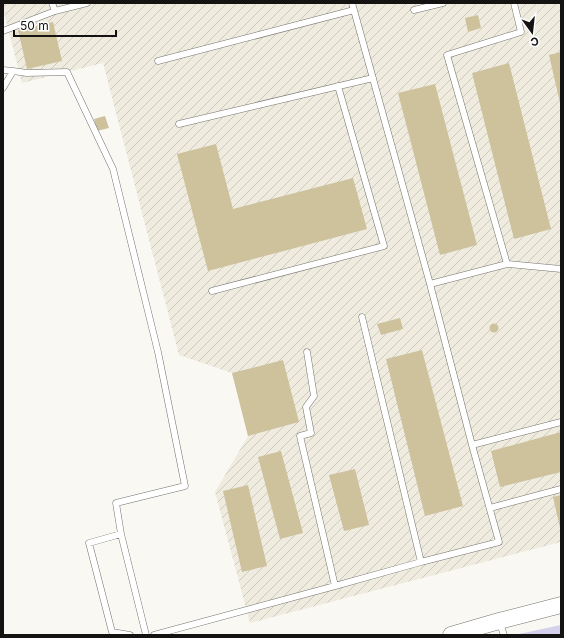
<svg xmlns="http://www.w3.org/2000/svg" width="564" height="638" viewBox="0 0 564 638" font-family="Inter,sans-serif">
<style>
.industrial{fill:url(#industrial-furrows)}
.garden{fill:#d5d1ec}
.building{fill:#cec29d}
.lines{fill:none;stroke-linecap:round;stroke-linejoin:round}
.service-casing{stroke:#73726d;stroke-width:7}
.tertiary-casing{stroke:#73726d;stroke-width:17}
.service{stroke:#fff;stroke-width:6}
.tertiary{stroke:#fff;stroke-width:16}
</style>
<defs>
<pattern id="industrial-furrows" width="10" height="10" patternUnits="userSpaceOnUse"><rect width="10" height="10" fill="#efebdf"/><path d="M-1 1l2-2M0 10L10 0M9 11l2-2" fill="none" stroke="#ccc9be"/></pattern>
</defs>
<rect width="100%" height="100%" fill="#faf8f3"/>
<path class="industrial" d="M3,3H561V542L250,623L215,492L248,436L232,373L179,355L103,63L22,83L3,9Z"/>
<path class="garden" d="M561,625V635H514Z"/>
<path class="building" d="M478,15L481,28L468,32L465,18Z
M53,22L62,61L27,69L18,30Z
M561,52V103H560L549,55Z
M509,63L551,229L514,239L472,73Z
M435,84L477,245L440,255L398,93Z
M105,116L109,128L97,131L94,119Z
M216,144L233,209L353,178L367,229L208,271L177,154Z
M400,318L403,329L381,335L377,324Z
M489.5 328a4.5 4.5 0 1 1 9 0a4.5 4.5 0 1 1-9 0Z
M422,350L463,506L425,516L386,359Z
M283,360L299,422L248,436L232,373Z
M561,432V472L500,487L491,451Z
M281,451L303,533L280,539L258,457Z
M355,469L369,525L344,531L329,475Z
M248,485L267,566L242,572L223,491Z
M561,495V528H560L553,497Z"/>
<g class="lines">
<defs>
<path id="service" d="M52,3L55,11L87,3
M352,3L430,284L472,445
M414,10L443,3
M3,31L55,11
M158,61L354,10
M3,70L13,71L3,88
M13,71L27,73L67,72L113,169L158,352L185,486L116,503L121,534L146,635
M179,124L373,78
M507,264L447,55L521,32L514,3
M430,284L507,264L561,269
M212,291L384,246L338,86
M362,317L421,562L499,542L472,445L561,422
M307,352L314,396L306,407L311,433L300,436L335,586
M490,508L561,489
M121,534L89,543L112,632L130,635
M499,621L504,635
M154,635L335,586L421,562"/>
<path id="tertiary" d="M451,635L499,621L561,605"/>
</defs>
<use href="#service" class="service-casing"/>
<use href="#tertiary" class="tertiary-casing"/>
<use href="#service" class="service"/>
<use href="#tertiary" class="tertiary"/>
</g>
<rect width="564" height="638" fill="none" stroke="#141312" stroke-width="8"/>
<g transform="translate(532 32) rotate(165)" stroke="#ffffff" stroke-width="3" paint-order="stroke">
<path d="M0-3L7 15L0 10L-7 15Z" fill="#141312"/>
<text y="-6" font-size="11" font-weight="bold" text-anchor="middle" fill="#141312">С</text>
</g>
<path d="M14 30v6h102v-6" fill="none" stroke="#141312" stroke-width="2"/>
<text x="20" y="30" font-size="12" fill="#141312" stroke="#ffffff" stroke-width="3" paint-order="stroke">50 m</text>
</svg>
